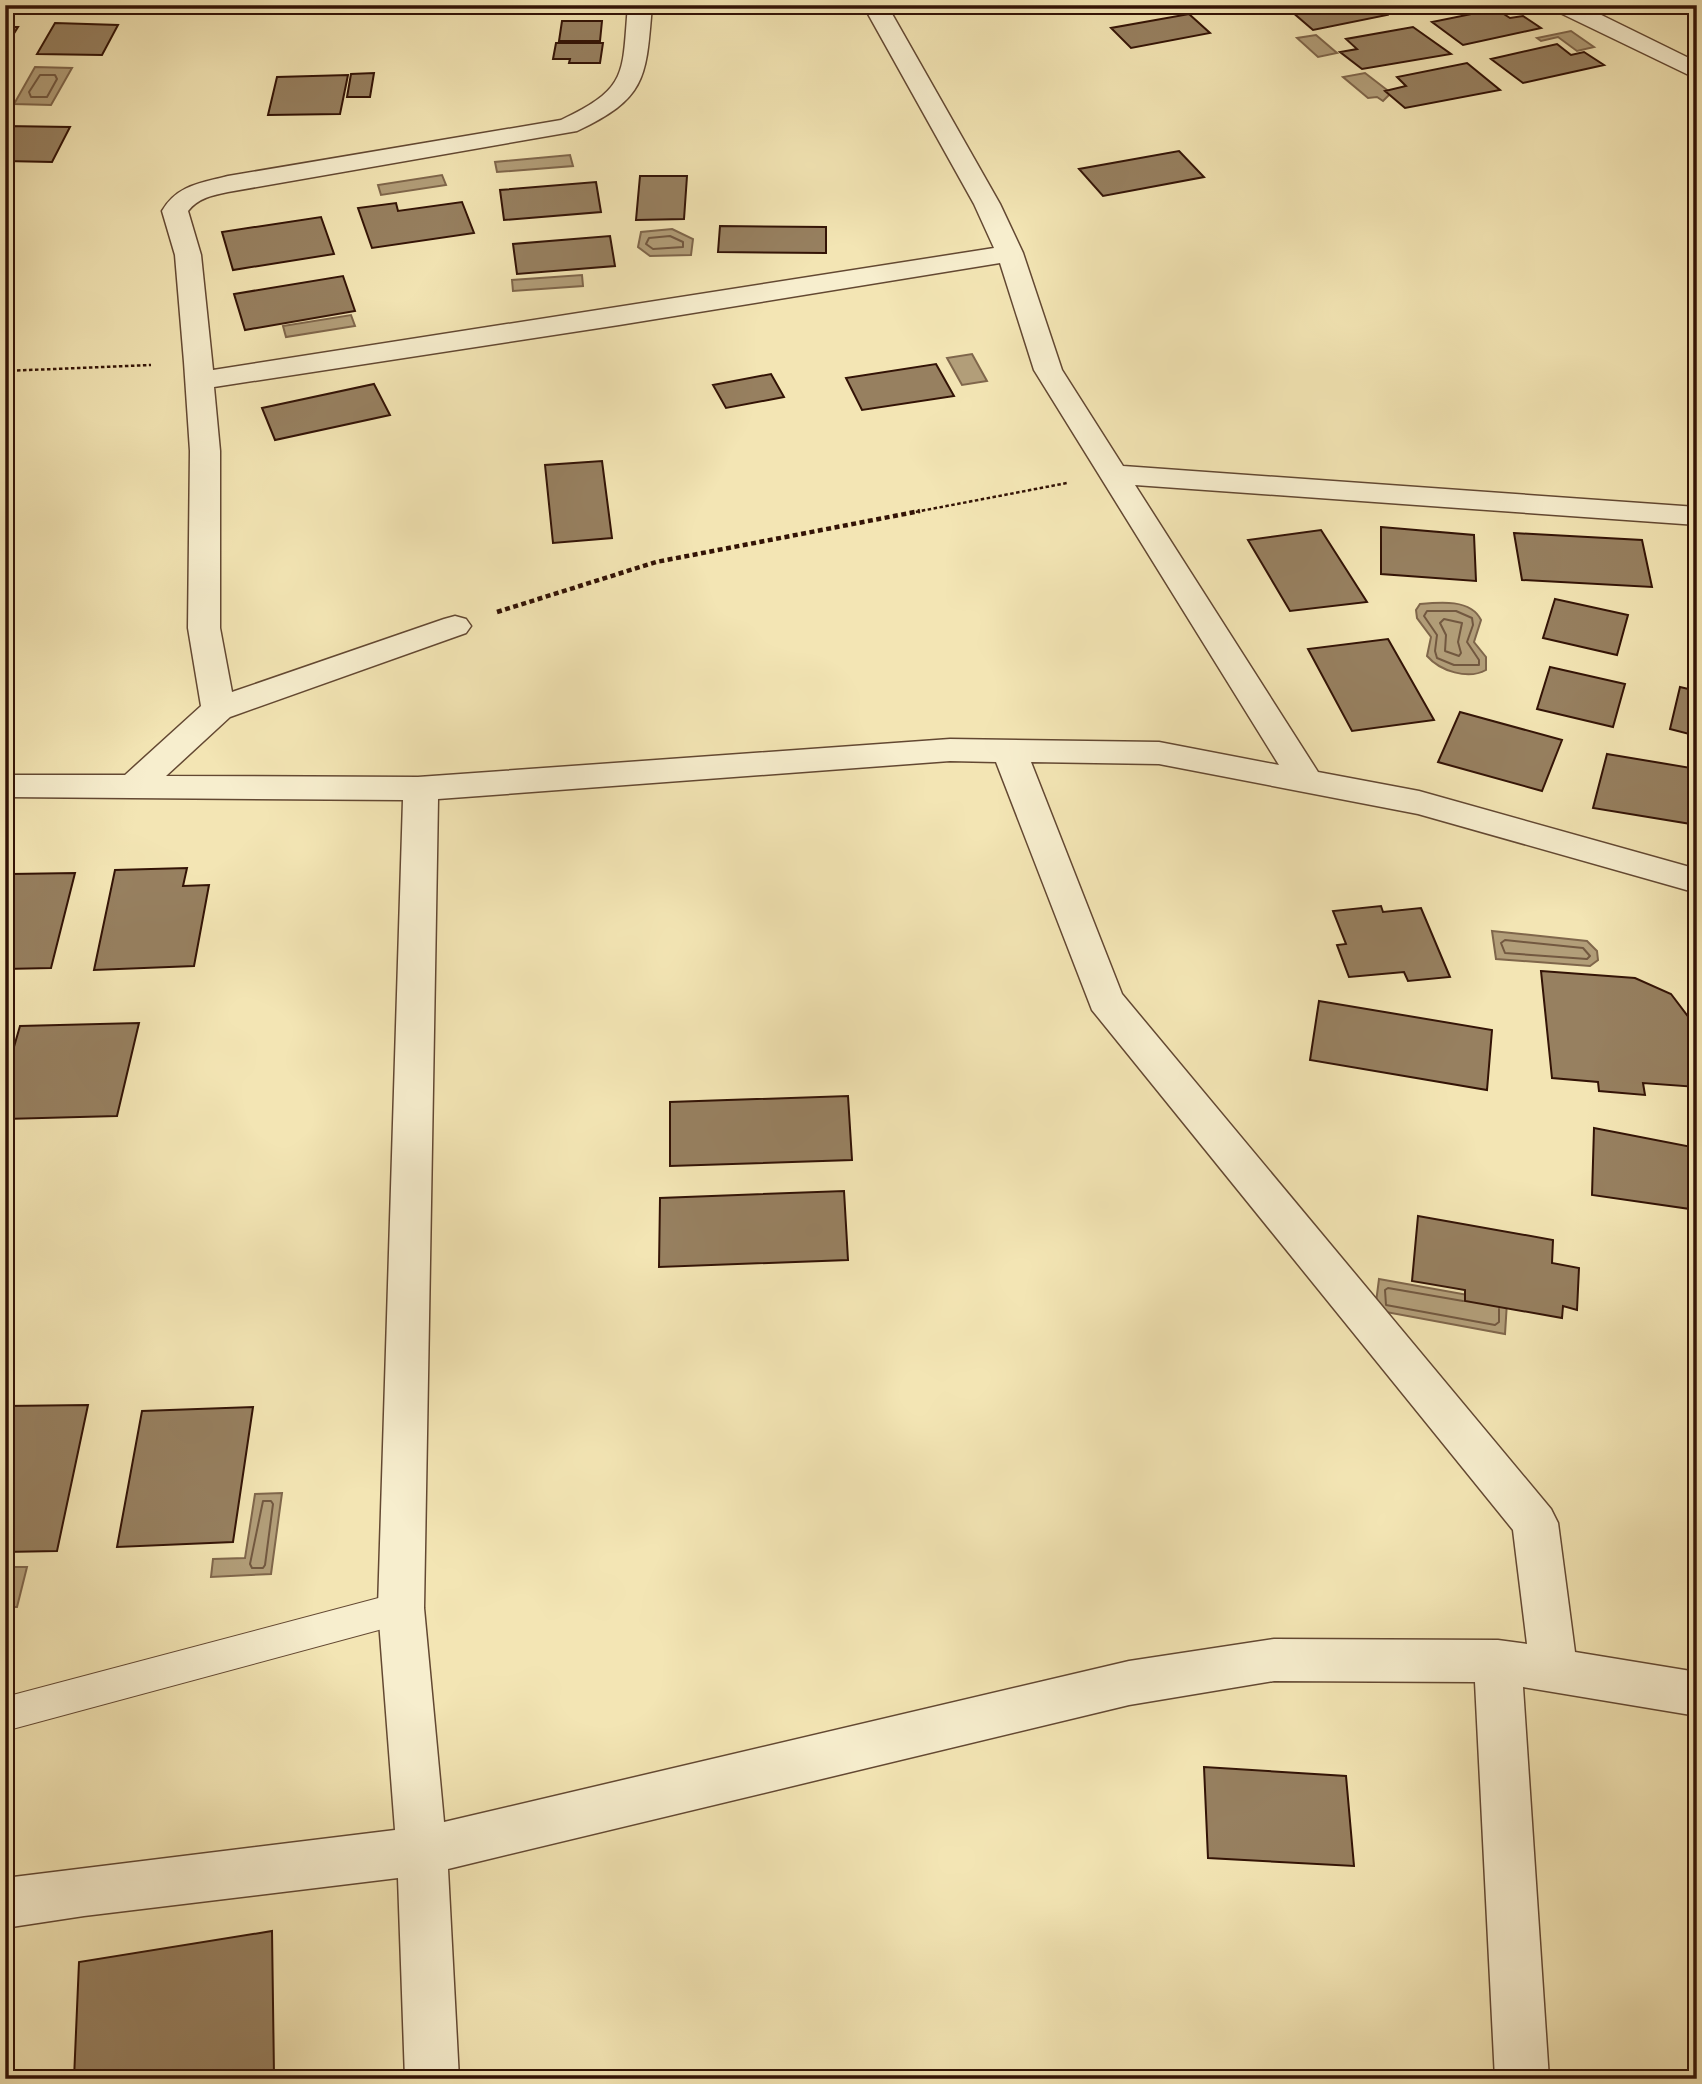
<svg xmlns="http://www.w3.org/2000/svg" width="1702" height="2084" viewBox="0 0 1702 2084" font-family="'Sorts Mill Goudy',serif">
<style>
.water{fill:#b29e79;stroke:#7f664b;stroke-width:2}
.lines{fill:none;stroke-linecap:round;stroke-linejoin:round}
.shore{stroke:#725840;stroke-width:2}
.building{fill:#978060;stroke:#331306;stroke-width:2}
.service-casing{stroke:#634832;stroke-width:2}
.minor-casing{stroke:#634832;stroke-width:3}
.path-far1{stroke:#331306;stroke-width:2.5;stroke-dasharray:3.5 2.5;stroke-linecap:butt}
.path{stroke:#331306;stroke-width:4.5;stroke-dasharray:5 3.5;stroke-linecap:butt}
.service{fill:#f7eece;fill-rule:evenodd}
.minor{fill:#f7eece;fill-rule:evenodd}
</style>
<rect width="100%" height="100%" fill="#f3e5b4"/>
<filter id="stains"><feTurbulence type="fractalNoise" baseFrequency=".00286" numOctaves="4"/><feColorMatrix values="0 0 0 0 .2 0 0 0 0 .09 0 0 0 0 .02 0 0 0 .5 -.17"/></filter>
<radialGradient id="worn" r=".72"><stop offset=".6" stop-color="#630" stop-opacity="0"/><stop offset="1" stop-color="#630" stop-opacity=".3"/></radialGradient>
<path class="water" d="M1571,31L1594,47L1577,51L1558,37L1541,41L1537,38Z
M1316,35L1337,53L1318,57L1297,38Z
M35,67L72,68L51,105L14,104Z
M1365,73L1391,93L1383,101L1377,97L1368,98L1343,77Z
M570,155L573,166L497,172L495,162Z
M442,175L446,185L381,195L378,185Z
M672,229L693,239L691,255L650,256L638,247L641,232Z
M582,275L583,286L513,291L512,280Z
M351,315L355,326L286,337L283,326Z
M972,354L987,381L962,385L947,358Z
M1420,604C1440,602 1471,599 1481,620L1474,642L1486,657V670C1468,680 1440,671 1427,656L1431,637L1417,618L1416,610Z
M1492,931L1587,941L1597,951L1598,960L1590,966L1496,959Z
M1379,1279L1507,1302L1505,1334L1375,1310Z
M282,1493L271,1574L211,1577L213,1559L245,1558L255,1494Z
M5,1567H27L17,1607H5Z"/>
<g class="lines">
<path class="shore" d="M40,75H55L57,79L47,97H31L29,92Z
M670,236L683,242V247L653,249L646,244L649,238Z
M1427,611H1456L1472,618L1473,625L1467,642L1479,660V665H1454L1437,658L1435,651L1437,635L1424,616Z
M1444,619L1462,623L1458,642L1461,653L1459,656L1445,651L1446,635L1440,623Z
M1505,940L1583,948L1590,956L1587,959L1505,953L1501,943Z
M1463,1301L1388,1288L1385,1290L1386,1305L1495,1325L1499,1322V1309
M263,1501H271L273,1504L265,1565L263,1568H252L250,1564Z"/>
</g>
<path class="building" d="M1321,5H1375L1387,15L1313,30L1291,11Z
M1399,5H1441L1407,12Z
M1496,9L1510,18L1523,16L1541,28L1463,45L1432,22Z
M1189,14L1210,33L1131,48L1111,28Z
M562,21H602L600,41H559Z
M55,23L118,25L102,55L37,54Z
M5,27H18L5,48Z
M1413,27L1451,54L1362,69L1340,52L1357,49L1346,39Z
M556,43H603L600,63H569L570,59H553Z
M1557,44L1571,55L1584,52L1604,65L1523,83L1491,59Z
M1467,63L1500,90L1405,108L1385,91L1406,86L1397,77Z
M374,73L370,97H347L351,74Z
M348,75L340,114L268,115L277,77Z
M5,126L70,127L52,162L5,161Z
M1179,151L1204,177L1103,196L1079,169Z
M640,176H687L684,219L636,220Z
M596,182L601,212L504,220L500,190Z
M462,202L474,233L372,248L358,208L396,203L398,211Z
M321,217L334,254L233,270L222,232Z
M720,226L826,227V253L718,252Z
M610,236L615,266L517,274L513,244Z
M343,276L355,311L245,330L234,294Z
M936,364L954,396L862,410L846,378Z
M771,374L784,397L726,408L713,385Z
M374,384L390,415L275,440L262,408Z
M602,461L612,538L553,543L545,465Z
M1381,527L1474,535L1476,581L1381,574Z
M1321,530L1367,602L1290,611L1248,540Z
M1514,533L1642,540L1652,587L1522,580Z
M1555,599L1628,615L1617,655L1543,638Z
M1388,639L1434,720L1352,731L1308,649Z
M1550,667L1625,684L1613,727L1537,709Z
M1680,687L1697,691V736L1670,729Z
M1460,712L1562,740L1542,791L1438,762Z
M1607,754L1697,769V825L1593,808Z
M187,868L183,886L209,885L194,966L94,970L115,870Z
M75,873L51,968L5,969V890L11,874Z
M1381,906L1383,912L1421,908L1450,977L1408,981L1404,972L1349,977L1337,945L1346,944L1333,911Z
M1541,971L1635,978L1671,994L1693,1023H1697V1087L1643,1083L1645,1095L1599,1091L1598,1082L1552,1078Z
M1319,1001L1492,1030L1487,1090L1310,1060Z
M139,1023L117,1116L5,1119V1078L20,1026Z
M848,1096L852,1160L670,1166V1102Z
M1594,1128L1697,1148V1210L1592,1195Z
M844,1191L848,1260L659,1267L660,1198Z
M1418,1216L1553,1240L1552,1263L1579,1268L1577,1310L1563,1306L1562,1318L1465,1301V1290L1412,1281Z
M88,1405L57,1551L5,1552V1406Z
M253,1407L233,1542L117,1547L142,1411Z
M1204,1767L1346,1776L1354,1866L1208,1858Z
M272,1931L274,2075L252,2079H74L79,1962Z"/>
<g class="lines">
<defs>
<path id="service" d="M401,1592L414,1597L419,1608L414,1619L401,1624L5,1731V1697Z"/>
<path id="minor" d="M628,5H652C646,78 647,98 577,131L228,192C213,195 198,198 188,211L201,255L213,370L994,248L974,204L863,5H887L1000,204L1023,253L1062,370L1123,466L1697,507V525L1135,485L1318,772L1419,791L1697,869V893L1418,814L1159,764L1031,762L1122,994L1551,1509L1558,1523L1575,1652L1697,1672V1716L1523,1687L1549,2079H1495L1475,1682L1274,1681L1129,1705L448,1869L459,2079H405L398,1878L84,1916L5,1928V1878L395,1830L378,1608L403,800L5,797V775H125L201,706L188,628L190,451L184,362L175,255L162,211C177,185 201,183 228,176L561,120C629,88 622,74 628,5ZM1000,263L1034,370L1279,765L1159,742L950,739L418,777L166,776L230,717L466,633L471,626L466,619L455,616L444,619L232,692L220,628V451L214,387L619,325ZM950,761L996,762L1092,1010L1513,1530L1527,1644L1498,1640L1274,1639L1129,1661L444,1822L424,1608L438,799Z
M1551,5H1581L1697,62V79L1554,10Z"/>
</defs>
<use href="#service" class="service-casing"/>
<use href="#minor" class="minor-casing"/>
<path class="path-far1" d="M5,371L151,365
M910,513L1067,483"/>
<path class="path" d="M497,612L656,562L920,511"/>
<use href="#service" class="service"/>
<use href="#minor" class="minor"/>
</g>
<rect width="1702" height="2084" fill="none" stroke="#f3e5b4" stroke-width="28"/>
<rect x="7" y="7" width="1688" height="2070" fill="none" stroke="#331306" stroke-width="3.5"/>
<rect x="14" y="14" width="1674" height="2056" fill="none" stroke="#331306" stroke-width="2"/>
<rect width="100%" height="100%" filter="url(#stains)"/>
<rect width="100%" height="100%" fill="url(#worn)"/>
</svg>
